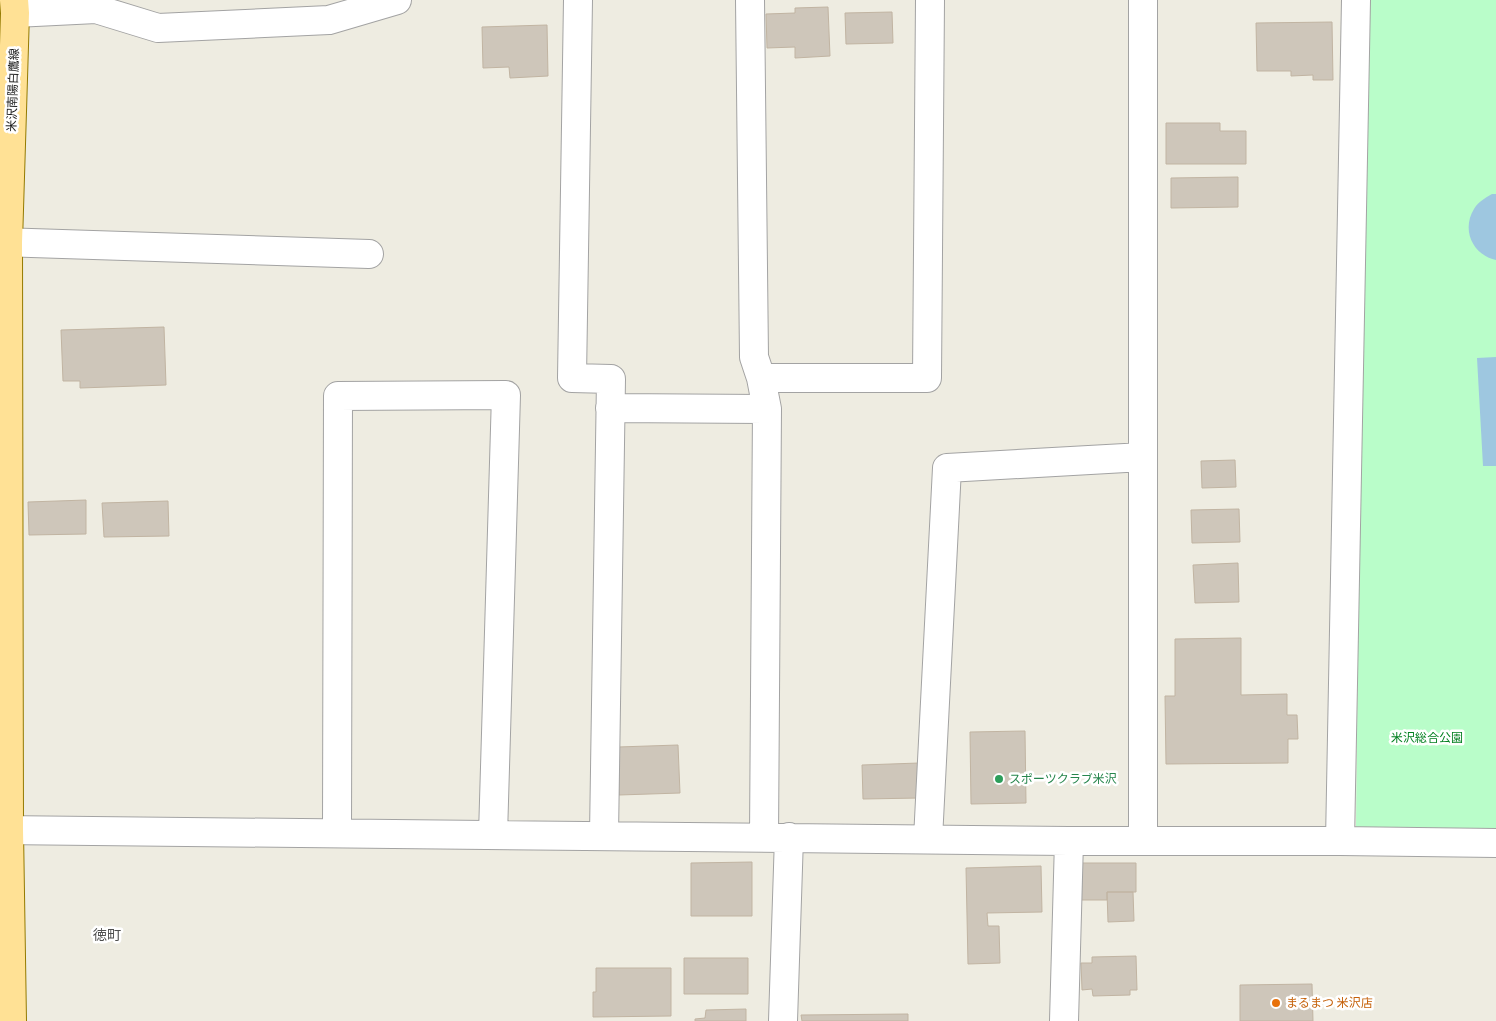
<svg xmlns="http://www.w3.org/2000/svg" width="1496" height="1021" viewBox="0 0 1496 1021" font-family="'Roboto Condensed','Noto Sans JP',sans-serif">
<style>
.park{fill:#b9fdc9}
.water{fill:#9ec7e0}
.building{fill:#cec6ba;stroke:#c1b4a2}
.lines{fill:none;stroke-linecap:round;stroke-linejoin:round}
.minor-casing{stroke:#a3a3a3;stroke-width:30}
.major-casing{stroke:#947a00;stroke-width:30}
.minor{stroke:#fff;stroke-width:28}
.major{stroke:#ffe195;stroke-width:28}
.leisure-dot{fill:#2e9e5b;stroke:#fff;stroke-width:2}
.food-dot{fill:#e8710a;stroke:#fff;stroke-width:2}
.labels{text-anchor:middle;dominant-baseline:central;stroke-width:5;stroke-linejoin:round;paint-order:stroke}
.street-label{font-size:12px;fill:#1c1c1c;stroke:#fff}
.park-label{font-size:12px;fill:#048021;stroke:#fff}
.leisure-label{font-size:12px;fill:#27864d;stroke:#fff;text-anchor:start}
.food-label{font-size:12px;fill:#c56008;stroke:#fff;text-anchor:start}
.neighbourhood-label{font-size:14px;fill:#4f4f4f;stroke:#fff}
</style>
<rect width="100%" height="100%" fill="#eeece1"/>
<path class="park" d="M1365,0H1496V828H1356Z"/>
<path class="water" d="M1492,194H1496V260C1473,255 1461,230 1474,209C1478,202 1485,198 1492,194Z
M1496,357V466H1483L1477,358Z"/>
<path class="building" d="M828,7L830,56L795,58V47L767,48L766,14L795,13V8Z
M892,12L893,43L846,44L845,13Z
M1332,22L1333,80H1313V75L1291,76V71H1257L1256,23Z
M547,25L548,76L510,78L509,67L483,68L482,27Z
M1166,123H1220V131H1246V164H1166Z
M1238,177V207L1171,208V178Z
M164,327L166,385L80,388V381H63L61,330Z
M1235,460L1236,487L1202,488L1201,461Z
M86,500V534L29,535L28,502Z
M168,501L169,536L104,537L102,503Z
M1239,509L1240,542L1192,543L1191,510Z
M1238,563L1239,602L1195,603L1193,565Z
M1241,638V695L1287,694V715H1297L1298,739H1288V763L1166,764L1165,696H1175V639Z
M1025,731L1026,803L971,804L970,732Z
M678,745L680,793L619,795L618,747Z
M919,763L920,798L863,799L862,765Z
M752,862V916H691V863Z
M1080,863H1136V892H1107V900H1080Z
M1041,866L1042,912L987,913L988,926H999L1000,963L968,964L966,868Z
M1107,892H1133L1134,921L1108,922Z
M1136,956L1137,990H1130V995L1093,996L1092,989L1082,990L1081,963H1092V957Z
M684,958H748V994H684Z
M596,968H671V1016L593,1017V992H596Z
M1312,984L1313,1021H1240V985Z
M746,1009V1021H695V1019L705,1018L706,1010Z
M908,1014V1021H802L801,1015Z"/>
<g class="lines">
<defs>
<path id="minor" d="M578,0L572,378L611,379L604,835
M750,0L754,357L761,378L767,409L764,837
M15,13L96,9L158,28L329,20L397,0
M0,242L369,254
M761,378H927L930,0
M610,408L767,409
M0,830L1069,841H1340L1496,843
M337,833L338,396L506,395L493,835
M928,839L947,468L1143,457
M1143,840V0
M1340,841L1356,0
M783,1021L789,837
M1064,1021L1069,841"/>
<path id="major" d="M12,1021L9,830L8,242L15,13L14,0"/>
</defs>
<use href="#minor" class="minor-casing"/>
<use href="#major" class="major-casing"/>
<use href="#minor" class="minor"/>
<use href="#major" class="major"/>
</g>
<circle class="leisure-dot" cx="999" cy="779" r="5"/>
<circle class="food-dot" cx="1276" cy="1003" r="5"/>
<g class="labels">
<g class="street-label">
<text transform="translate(13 90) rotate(-88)">米沢南陽白鷹線</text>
</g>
<g class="park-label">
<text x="1427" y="738">米沢総合公園</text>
</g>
<g class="leisure-label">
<text x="1009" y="779">スポーツクラブ米沢</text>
</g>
<g class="food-label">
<text x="1286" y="1003">まるまつ 米沢店</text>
</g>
<g class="neighbourhood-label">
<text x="107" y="935">徳町</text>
</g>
</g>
</svg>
